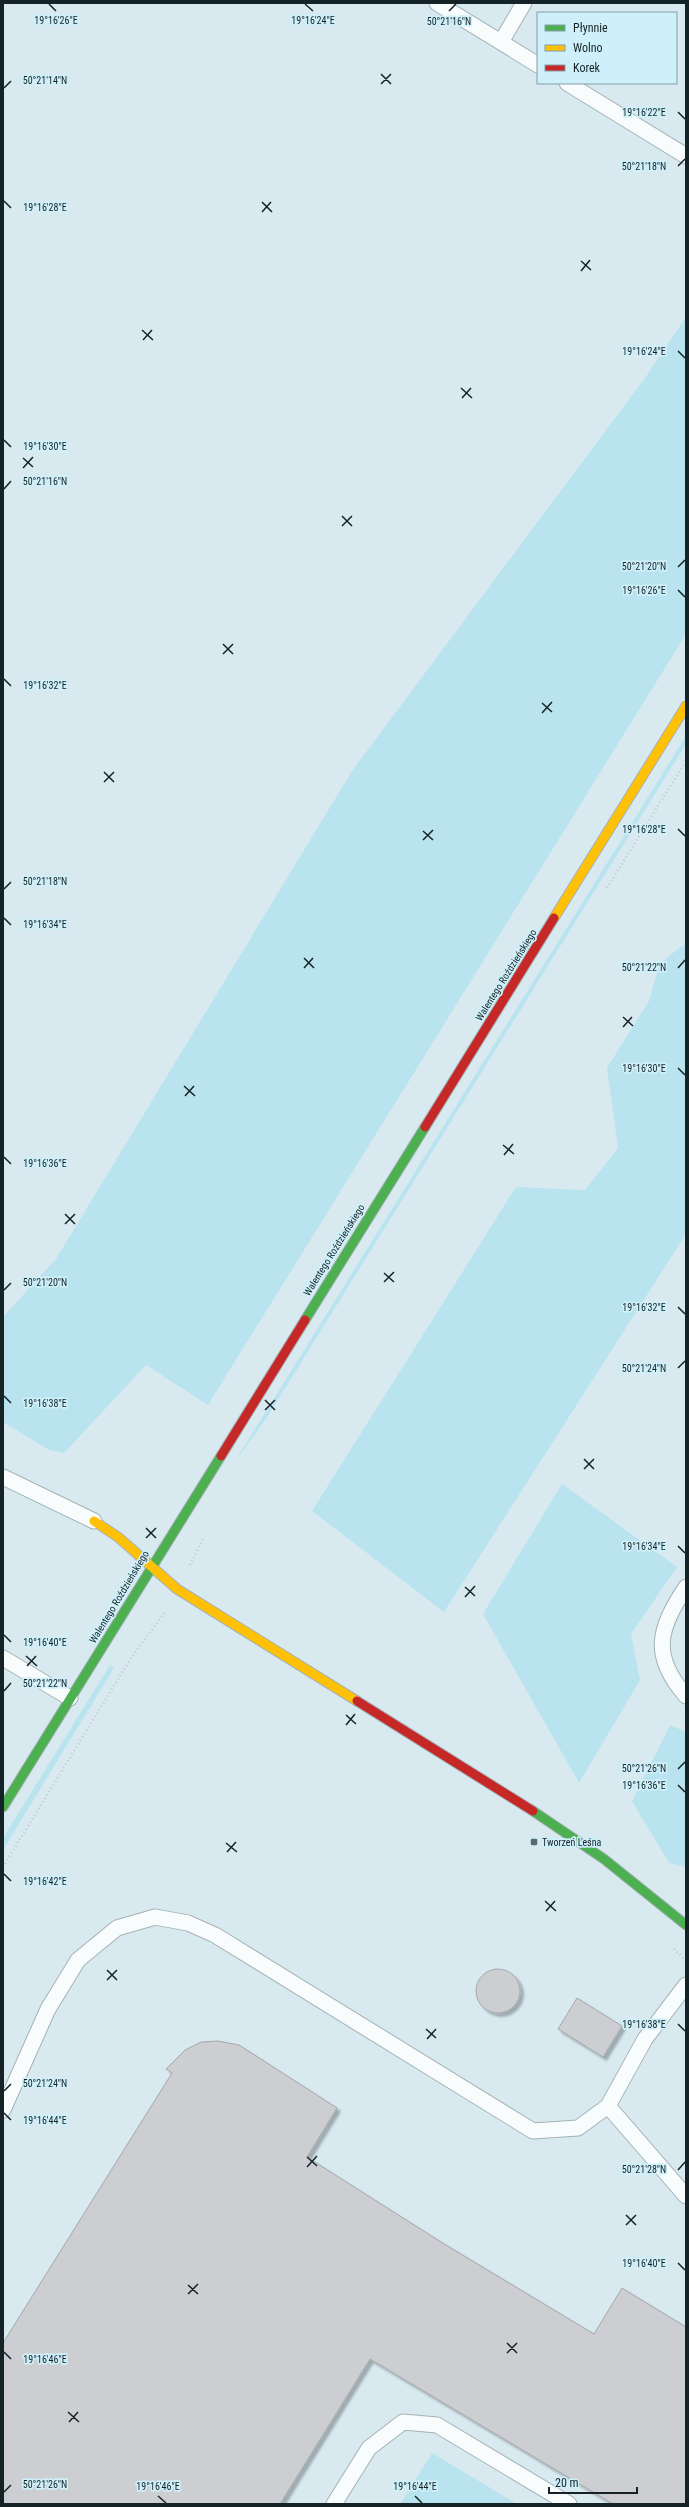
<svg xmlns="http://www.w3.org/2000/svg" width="689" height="2507" viewBox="0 0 689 2507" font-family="'Roboto Condensed',sans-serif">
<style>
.green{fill:#b9e3ef}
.building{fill:#ccced1;stroke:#a5a7ab;filter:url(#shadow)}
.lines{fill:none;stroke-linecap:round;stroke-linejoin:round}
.lane-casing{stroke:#a4b2b6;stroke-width:17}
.fast-casing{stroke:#a4b2b6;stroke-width:11}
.slow-casing{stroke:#a4b2b6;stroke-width:11}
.jam-casing{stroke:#a4b2b6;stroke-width:11}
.path{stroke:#c3c9cc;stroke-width:2.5;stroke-dasharray:1 3;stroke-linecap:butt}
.lane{stroke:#f9fcfd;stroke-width:15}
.fast{stroke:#4caf50;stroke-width:9}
.slow{stroke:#ffc107;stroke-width:9}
.jam{stroke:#c62828;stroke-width:9}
.ticks{fill:none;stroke:#162326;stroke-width:1.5}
.poi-dot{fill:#5a696d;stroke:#cef0fa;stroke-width:1.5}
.labels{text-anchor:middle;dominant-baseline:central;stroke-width:3.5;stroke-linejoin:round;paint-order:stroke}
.street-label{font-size:10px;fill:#162326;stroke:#cef0fa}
.poi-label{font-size:10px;fill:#162326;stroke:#cef0fa;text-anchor:start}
.ticks-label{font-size:10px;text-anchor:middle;fill:#162326;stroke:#cef0fa;stroke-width:3.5;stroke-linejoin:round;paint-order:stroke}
</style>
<defs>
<filter id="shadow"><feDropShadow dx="3.5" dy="3.5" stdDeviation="1" flood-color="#0004"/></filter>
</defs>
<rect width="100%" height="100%" fill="#d8eaf0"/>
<path class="green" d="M686,317V634L208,1405L146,1365L64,1453L49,1450L3,1422V1317L56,1259L352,771L645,378Z
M686,736V744L266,1419L234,1463Z
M686,943V1234L444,1612L312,1511L516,1187L585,1190L618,1148L607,1068L649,1001L660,963Z
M562,1484L677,1567L631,1634L640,1680L579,1783L483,1614Z
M110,1665L114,1668L3,1850V1838Z
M670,1725L686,1732V1867L669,1863L632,1801Z
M432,2453L517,2504H400Z"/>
<path class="building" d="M476 1991a22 22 0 1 1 44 0a22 22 0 1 1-44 0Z
M577,1998L622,2026L603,2057L558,2029Z
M218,2041L239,2045L337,2108L307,2157L441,2242L594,2334L622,2288L686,2327V2504H613L370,2359L280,2504H3V2343L172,2073L166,2069L185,2050L201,2042Z"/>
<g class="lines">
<defs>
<path id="lane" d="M437,3L538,65
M501,42L524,3
M567,83L686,156
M3,1477L94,1521
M686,1587C659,1628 650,1655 686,1696
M3,1658L70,1698
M608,2106L686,2196
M3,2110L48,2009L78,1960L117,1928L155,1917L188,1923L215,1935L533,2131L578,2128L608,2106L645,2039L686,1985
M334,2504L369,2448L403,2422L437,2425L569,2504"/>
<path id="fast" d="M305,1320L425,1127
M3,1807L221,1456
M533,1811L604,1859L686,1925"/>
<path id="slow" d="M554,918L686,706
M94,1521L118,1537L177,1589L357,1701"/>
<path id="jam" d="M425,1127L554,918
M221,1456L305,1320
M357,1701L533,1811"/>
</defs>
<use href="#lane" class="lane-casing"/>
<use href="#fast" class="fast-casing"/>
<use href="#slow" class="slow-casing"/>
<use href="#jam" class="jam-casing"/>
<path class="path" d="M607,888L686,761
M190,1565L203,1539
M3,1867L131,1658L165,1612
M674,1949L686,1961"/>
<use href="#lane" class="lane"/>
<use href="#fast" class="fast"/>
<use href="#slow" class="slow"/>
<use href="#jam" class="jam"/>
</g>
<path class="ticks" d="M49,4L56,11M305,4L313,11M449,11L456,4M381,74L391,84M381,84L391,74M4,88L11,81M678,112L685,119M678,166L685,159M4,201L11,208M262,202L272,212M262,212L271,202M581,261L591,270M581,271L590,260M142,330L153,340M143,340L152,330M678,351L685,358M461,388L472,398M462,398L471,388M4,440L11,447M23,458L33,467M23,468L33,457M4,489L11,481M342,516L352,526M342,526L352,516M678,567L685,560M678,590L685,597M223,644L233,654M223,654L233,644M4,679L11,686M542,703L552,712M542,713L552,702M104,772L114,782M104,782L114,772M678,829L685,836M423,831L433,840M423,840L433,830M4,889L11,882M4,918L11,925M304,958L314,968M304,968L313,958M678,968L685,960M623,1017L633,1026M623,1027L632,1017M678,1068L685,1075M184,1086L195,1096M185,1096L194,1086M503,1145L514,1154M504,1155L513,1144M4,1157L11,1164M65,1214L75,1224M65,1224L75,1214M384,1273L394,1282M384,1282L394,1272M4,1290L11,1283M678,1307L685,1314M678,1368L685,1361M4,1396L11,1403M265,1400L275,1410M265,1410L275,1400M584,1459L594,1469M584,1469L594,1459M146,1528L156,1538M146,1538L156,1528M678,1546L685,1553M465,1587L475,1596M465,1597L475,1586M4,1635L11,1642M26,1656L37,1666M27,1666L36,1656M4,1691L11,1683M346,1715L356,1724M346,1725L355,1714M678,1769L685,1762M678,1785L685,1792M226,1843L237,1852M227,1852L236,1842M4,1874L11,1881M545,1901L556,1911M546,1911L555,1901M107,1970L117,1980M107,1980L117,1970M678,2024L685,2031M426,2029L436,2038M427,2039L436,2029M4,2091L11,2084M4,2113L11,2120M307,2157L317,2166M307,2167L317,2156M678,2170L685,2162M626,2215L636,2225M626,2225L636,2215M678,2263L685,2270M188,2285L198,2294M188,2294L198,2284M507,2343L517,2353M4,2352L11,2359M507,2353L517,2343M68,2412L79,2422M69,2422L78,2412M4,2492L11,2485M158,2496L166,2503M415,2496L422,2503"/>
<rect class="poi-dot" x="530" y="1838" width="8" height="8" rx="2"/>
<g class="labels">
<g class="street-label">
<text transform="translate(506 975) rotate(-58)">Walentego Roździeńskiego</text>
<text transform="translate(334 1250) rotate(-58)">Walentego Roździeńskiego</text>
<text transform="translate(119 1597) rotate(-59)">Walentego Roździeńskiego</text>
</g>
<g class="poi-label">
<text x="542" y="1842">Tworzeń Leśna</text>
</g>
</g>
<g class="ticks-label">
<text x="313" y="24">19°16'24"E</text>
<text x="56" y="24">19°16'26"E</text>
<text x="449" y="25">50°21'16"N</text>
<text x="45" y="84">50°21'14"N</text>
<text x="644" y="116">19°16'22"E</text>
<text x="644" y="170">50°21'18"N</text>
<text x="45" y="211">19°16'28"E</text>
<text x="644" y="355">19°16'24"E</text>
<text x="45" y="450">19°16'30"E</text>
<text x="45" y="485">50°21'16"N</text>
<text x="644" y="570">50°21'20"N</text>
<text x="644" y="594">19°16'26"E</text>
<text x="45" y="689">19°16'32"E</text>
<text x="644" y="833">19°16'28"E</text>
<text x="45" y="885">50°21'18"N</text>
<text x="45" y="928">19°16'34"E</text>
<text x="644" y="971">50°21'22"N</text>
<text x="644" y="1072">19°16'30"E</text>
<text x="45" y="1167">19°16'36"E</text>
<text x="45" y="1286">50°21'20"N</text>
<text x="644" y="1311">19°16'32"E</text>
<text x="644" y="1372">50°21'24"N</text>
<text x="45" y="1407">19°16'38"E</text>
<text x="644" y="1550">19°16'34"E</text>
<text x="45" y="1646">19°16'40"E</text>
<text x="45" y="1687">50°21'22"N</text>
<text x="644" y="1772">50°21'26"N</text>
<text x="644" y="1789">19°16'36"E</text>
<text x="45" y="1885">19°16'42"E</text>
<text x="644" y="2028">19°16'38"E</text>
<text x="45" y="2087">50°21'24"N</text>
<text x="45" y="2124">19°16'44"E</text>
<text x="644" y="2173">50°21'28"N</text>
<text x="644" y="2267">19°16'40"E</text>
<text x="45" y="2363">19°16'46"E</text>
<text x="45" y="2488">50°21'26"N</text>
<text x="158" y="2490">19°16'46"E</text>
<text x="415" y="2490">19°16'44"E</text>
</g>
<rect width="689" height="2507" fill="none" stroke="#162326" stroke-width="8"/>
<rect x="537" y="12" width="140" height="72" fill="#cef0fa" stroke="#849ea5"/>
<rect x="545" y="25" width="20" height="6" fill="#4caf50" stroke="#849ea5"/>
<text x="573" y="32" font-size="12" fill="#162326">Płynnie</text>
<rect x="545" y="45" width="20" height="6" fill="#ffc107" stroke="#849ea5"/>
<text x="573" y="52" font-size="12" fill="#162326">Wolno</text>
<rect x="545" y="65" width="20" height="6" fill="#c62828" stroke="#849ea5"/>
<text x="573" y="72" font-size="12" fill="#162326">Korek</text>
<path d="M549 2487v6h88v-6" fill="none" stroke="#162326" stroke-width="2"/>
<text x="555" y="2487" font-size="12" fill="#162326" stroke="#cef0fa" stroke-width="3" paint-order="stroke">20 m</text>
</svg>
